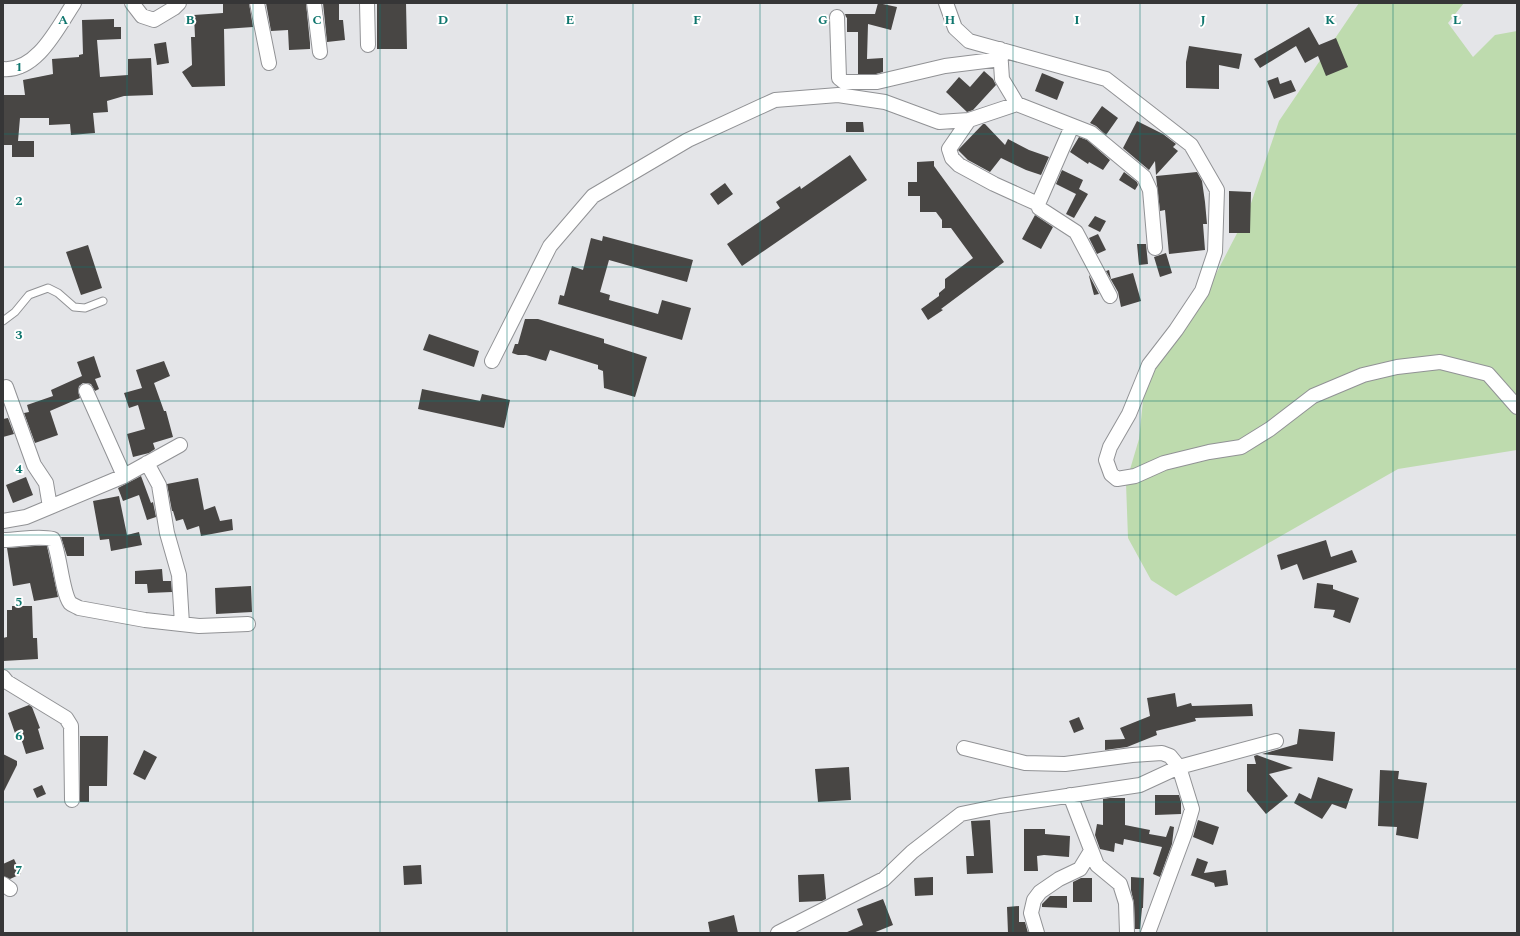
<svg xmlns="http://www.w3.org/2000/svg" width="1520" height="936" viewBox="0 0 1520 936" font-family="Spectral,serif">
<style>
.green{fill:#bedbae}
.building{fill:#484644}
.lines{fill:none;stroke-linecap:round;stroke-linejoin:round}
.service-casing{stroke:#919295;stroke-width:9}
.minor-casing{stroke:#919295;stroke-width:16}
.service{stroke:#fff;stroke-width:7}
.minor{stroke:#fff;stroke-width:14}
.grid{fill:none;stroke:#0f766e;stroke-width:1;stroke-opacity:0.55}
.grid-label{font-size:13px;text-anchor:middle;font-weight:bold;fill:#0f766e;stroke:#fff;stroke-width:4;stroke-linejoin:round;paint-order:stroke}
</style>
<rect width="100%" height="100%" fill="#e4e5e8"/>
<path class="green" d="M1359,3H1464L1448,23L1473,57L1495,35L1517,31V450L1398,469L1176,596L1151,580L1128,538L1126,483L1139,439L1146,372L1204,297L1248,212L1279,121Z"/>
<path class="building" d="M223,3H249L253,27L224,29L225,86L192,87L182,72L192,65L191,37H195L194,15L223,13Z
M266,3H306L310,43V49L289,50L288,30L271,31Z
M323,3H339V20H343L345,40L327,42Z
M377,3H406L407,49H377Z
M878,3L897,7L891,30L868,24L867,59L883,58V72L876,74H858V32H847V18L846,17L845,14H875Z
M114,19V27H121V39L97,40L100,77L128,75V59L151,58L153,95L124,96L107,101L108,112L93,113L95,133L71,135L70,124L49,125V118H20L18,141H34V157H12V145H3V95H25L23,80L53,74L52,59L79,57V55L83,54L82,20Z
M1309,27L1319,45L1336,38L1348,67L1326,76L1318,56L1305,63L1296,46L1260,68L1254,59Z
M166,42L169,63L157,65L154,44Z
M1189,46L1242,54L1239,69L1219,65V89L1186,88V62Z
M984,71L993,79L996,85L973,110L967,112L946,92L959,77L970,87Z
M1042,73L1064,82L1057,100L1035,91Z
M1278,77L1280,84L1291,80L1296,91L1274,99L1267,81Z
M1102,106L1118,118L1106,135L1096,126L1090,123Z
M1137,121L1163,134L1176,144L1173,147L1178,151L1156,175L1155,161L1149,170L1123,148Z
M846,122H863L864,132H846Z
M983,124H985L1005,145L1008,139L1029,150L1049,157L1041,175L1026,170L1001,158L990,172L968,160L958,150Z
M1079,137L1087,140L1110,160L1103,170L1089,162L1088,164L1070,152Z
M850,155L867,180L742,266L727,244L780,208L776,202L800,186L801,189Z
M934,161V166L1004,262L941,309L943,310L928,320L921,309L939,296V293L945,288V279L973,258L951,228H942V220L936,212H920V196H908V182H917V162Z
M1062,170L1083,180L1079,189L1088,194L1074,218L1066,214L1076,194L1056,184Z
M1124,172L1137,182L1138,185L1135,190L1119,180Z
M1197,172L1202,181L1205,202L1207,224H1203L1205,250L1169,254L1165,210L1160,211L1156,176Z
M725,183L733,194L718,205L710,194Z
M1229,191L1251,192L1250,233H1229Z
M1035,215L1053,227L1041,249L1022,239Z
M1095,216L1106,221L1100,232L1088,226Z
M1098,234L1106,250L1097,254L1089,238Z
M603,236L693,260L687,282L609,260L600,292L610,295L609,300L658,314L662,300L691,308L682,340L558,304L560,295L564,296L572,266L583,270L591,238L602,241Z
M1137,244H1146L1148,264L1139,265Z
M88,245L102,288L81,295L66,252Z
M1166,253L1172,273L1160,277L1154,257Z
M1109,270L1111,279L1133,273L1141,301L1121,307L1118,292L1106,271Z
M1089,276V275L1099,294L1094,295Z
M525,319H538L604,339V343L647,357L635,397L604,388L603,371L598,369V365L550,350L546,361L526,355H518L512,353L515,344H518Z
M429,334L479,351L474,367L423,350Z
M94,356L101,377L95,379L99,389L95,391L91,384L87,383H83L79,386L78,391L80,398L50,411L58,435L35,443L24,413L29,412L27,405L53,396L51,390L82,376L77,362Z
M164,361L170,376L154,383L164,411H166L173,437L153,443L155,449L149,453L133,457L127,434L145,429L138,405L129,408L124,393L142,388L136,370Z
M422,389L480,401L482,394L510,400L504,428L418,409Z
M8,418L14,434L3,437V419Z
M141,476L151,503L153,502L156,517L147,520L139,495L123,501L118,488Z
M26,477L33,495L13,503L6,485Z
M198,478L204,510L215,506L220,521L232,519L233,530L201,536L199,526L187,530L183,519L176,521L173,511H172L167,484Z
M119,496L127,535L139,532L142,545L111,551L109,539L100,540L93,501Z
M61,537H84V556H67Z
M1326,540L1331,557L1352,550L1357,562L1303,580L1297,564L1281,570L1277,555Z
M35,546H47L58,597L34,601L30,583L13,586L7,548Z
M162,569L163,581H171L172,592L148,593L147,584H135V571Z
M1317,583L1333,585V589L1359,598L1350,623L1333,617L1335,610L1314,608Z
M251,586L252,612L216,614L215,588Z
M12,606H32L33,638H37L38,659L3,661V638L7,637V610H12Z
M1175,693L1177,707L1191,703L1192,706L1252,704L1253,716L1195,718L1196,721L1156,731L1157,735L1127,747L1105,750V740L1125,739L1120,728L1150,716L1147,698Z
M29,705L32,707L40,728L38,729L44,749L26,754L20,735L16,736L8,713Z
M1079,717L1084,729L1074,733L1069,721Z
M1299,729L1335,732L1333,761L1262,754L1297,744Z
M80,736H108L107,786H89V802H80Z
M144,750L157,757L145,780L133,774Z
M3,754L17,761V765L3,793Z
M1257,755L1293,768L1269,774L1288,796L1266,814L1247,791V764H1256L1254,756Z
M849,767L851,800L818,802L815,769Z
M1380,770L1399,771L1398,779L1427,783L1418,839L1396,835L1397,827L1378,826Z
M1318,777L1353,789L1346,809L1332,804L1322,819L1294,803L1299,793L1311,799Z
M42,785L46,794L37,798L33,789Z
M1155,795H1179L1181,802V814L1155,815Z
M1110,798H1125V825L1150,830L1149,834L1166,837L1170,826L1174,827L1172,844L1160,877L1153,874L1162,847L1124,839L1123,845L1115,843L1114,852L1100,849L1095,835L1097,824L1103,825V799Z
M990,820L993,873L967,874L966,856H974L971,821Z
M1198,820L1219,827L1213,845L1193,837Z
M1024,829H1045V834L1070,836L1069,857L1044,855L1037,856L1038,871H1024Z
M1197,858L1208,862L1204,873L1226,870L1228,885L1215,887L1214,883L1190,875H1191Z
M14,859L21,874L10,879L3,876V864Z
M421,865L422,884L404,885L403,866Z
M824,874L826,899L822,901L799,902L798,875Z
M933,877V895L915,896L914,878Z
M1131,877L1144,878L1143,908H1142L1140,929H1135L1134,903L1131,890Z
M1081,878H1092V902H1073V882Z
M1050,896H1067V908L1042,907V904Z
M883,899L893,925L873,933H845L863,925L857,909Z
M1019,906V922H1025L1028,933H1008L1007,907Z
M734,915L738,933H710L708,922Z"/>
<g class="lines">
<defs>
<path id="service" d="M3,321L15,312L29,295L48,288L58,293L74,307L85,308L103,301"/>
<path id="minor" d="M132,3L142,16L154,20L174,8L179,3
M257,3L269,63
M314,3L320,52
M367,3L368,45
M946,3L955,28L969,41L1106,79L1191,145L1217,190L1215,252L1202,291L1176,330L1149,365L1129,414L1110,447L1106,460L1111,474L1117,479L1135,476L1164,463L1209,452L1241,447L1270,429L1313,396L1363,375L1397,367L1440,362L1488,374L1517,407
M837,17L839,78L844,82H877L945,66L1001,59
M1000,49L1002,79L1017,104L1091,133L1144,177L1150,190L1155,248
M3,69C37,72 58,27 74,3
M969,120L949,149L952,158L959,165L994,184L1038,204
M1072,126L1038,204L1039,208L1076,232L1110,296
M492,361L550,246L593,196L688,140L775,100L838,95L885,102L939,122L969,120L1017,104
M86,391L124,476
M147,463L159,485L167,533L179,575L182,624
M50,507L124,476L180,445
M3,521L26,517L50,507L46,483L34,465L6,387
M3,540C20,540 37,535 53,539C60,555 62,592 70,603C72,605 76,606 79,608L145,620L199,626L248,624
M3,677L7,682L66,718L71,726L72,800
M964,748L1025,763L1065,764L1132,755L1162,753L1170,756L1179,767L1192,809L1185,833L1148,933
M1070,795L1097,865L1120,884L1126,903L1127,933
M3,884L10,889
M778,933L884,879L912,852L961,814L1000,806L1140,785L1179,767L1276,741
M1037,933L1031,913L1034,900L1040,892L1059,879L1080,869L1091,851"/>
</defs>
<use href="#service" class="service-casing"/>
<use href="#minor" class="minor-casing"/>
<use href="#service" class="service"/>
<use href="#minor" class="minor"/>
</g>
<path class="grid" d="M127,3V933M253,3V933M380,3V933M507,3V933M633,3V933M760,3V933M887,3V933M1013,3V933M1140,3V933M1267,3V933M1393,3V933M3,134H1517M3,267H1517M3,401H1517M3,535H1517M3,669H1517M3,802H1517"/>
<g class="grid-label">
<text x="63" y="24">A</text>
<text x="190" y="24">B</text>
<text x="317" y="24">C</text>
<text x="443" y="24">D</text>
<text x="570" y="24">E</text>
<text x="697" y="24">F</text>
<text x="823" y="24">G</text>
<text x="950" y="24">H</text>
<text x="1077" y="24">I</text>
<text x="1203" y="24">J</text>
<text x="1330" y="24">K</text>
<text x="1457" y="24">L</text>
<text x="19" y="71">1</text>
<text x="19" y="205">2</text>
<text x="19" y="339">3</text>
<text x="19" y="473">4</text>
<text x="19" y="606">5</text>
<text x="19" y="740">6</text>
<text x="19" y="874">7</text>
</g>
<rect width="1520" height="936" fill="none" stroke="#363637" stroke-width="8"/>
</svg>
